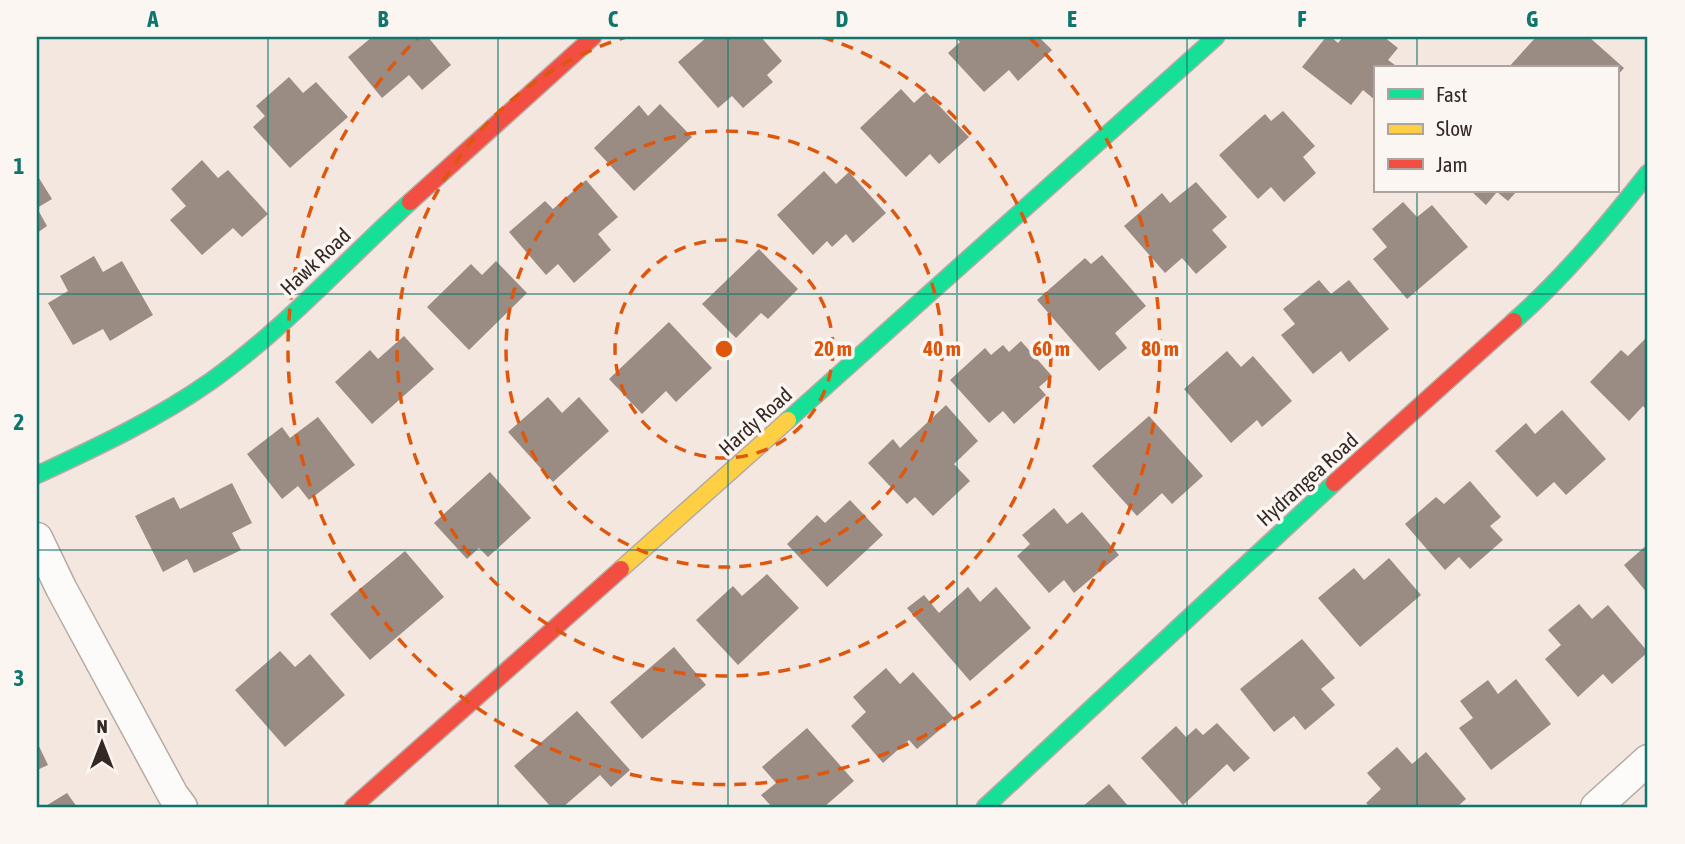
<svg xmlns="http://www.w3.org/2000/svg" width="1685" height="844" viewBox="0 0 1685 844" font-family="'Asap Condensed',sans-serif">
<style>
.building{fill:#9a8c82}
.lines{fill:none;stroke-linecap:round;stroke-linejoin:round}
.street-casing{stroke:#b5aaa4;stroke-width:33}
.fast-casing{stroke:#b5aaa4;stroke-width:19}
.slow-casing{stroke:#b5aaa4;stroke-width:19}
.jam-casing{stroke:#b5aaa4;stroke-width:19}
.street{stroke:#fdfbfa;stroke-width:30}
.fast{stroke:#16e098;stroke-width:16}
.slow{stroke:#ffcf43;stroke-width:16}
.jam{stroke:#f24e42;stroke-width:16}
.grid{fill:none;stroke:#0f766e;stroke-width:2;stroke-opacity:0.55}
.ring{fill:none;stroke:#df570d;stroke-width:3.5;stroke-dasharray:12 9}
.labels{text-anchor:middle;dominant-baseline:central;stroke-width:7;stroke-linejoin:round;paint-order:stroke}
.street-label{font-size:21px;fill:#352a23;stroke:#fcf6f3}
.centre{fill:#df570d;stroke:#fcf6f3;stroke-width:3.5}
.ring-label{font-size:21px;text-anchor:middle;font-weight:bold;fill:#df570d;stroke:#fcf6f3;stroke-width:7;stroke-linejoin:round;paint-order:stroke}
.neatline{fill:none;stroke:#0f766e;stroke-width:2.5}
.grid-label{font-size:23px;text-anchor:middle;font-weight:bold;fill:#0f766e}
</style>
<rect width="100%" height="100%" fill="#f4e7df"/>
<path class="building" d="M372,37H428L451,65L422,90L409,75L382,98L348,57Z
M707,37H761L782,61L767,75L773,82L743,108L732,96L718,108L678,62Z
M955,37H1039L1052,50L1018,81L1009,70L984,92L948,53L960,42Z
M1326,37H1331L1338,43L1343,37H1384L1398,48L1388,60L1399,68H1375V100L1363,90L1351,105L1302,67Z
M1536,37H1562L1564,39L1566,37H1589L1624,68L1617,76V68H1508Z
M289,77L303,93L316,82L348,117L290,168L253,127L265,116L256,106Z
M901,89L914,103L926,92L969,137L939,164L930,154L906,177L860,128Z
M660,104L692,137L634,191L594,148L639,105L648,116Z
M1283,111L1315,146L1303,157L1316,173L1284,202L1271,187L1258,199L1219,155L1265,114L1271,121Z
M202,160L218,178L228,170L268,214L242,237L233,228L202,255L170,220L186,206L171,189Z
M824,171L836,184L849,172L886,213L853,243L846,234L832,247L827,241L813,255L777,215Z
M37,175L52,199L37,208L47,226L37,233Z
M586,180L618,217L598,234L611,250L574,283L558,264L546,275L509,232L545,201L553,209Z
M1196,182L1227,217L1212,230L1227,247L1196,274L1182,258L1165,273L1124,226L1162,193L1170,203Z
M1471,191H1517L1508,201L1497,192L1486,205Z
M1403,202L1417,217L1432,205L1468,247L1407,299L1373,259L1387,247L1372,229Z
M759,249L798,289L768,319L761,313L736,338L702,304Z
M1102,255L1146,306L1115,333L1127,348L1099,371L1037,300L1085,258L1091,264Z
M94,256L103,272L122,261L153,315L110,341L103,329L73,345L48,303L68,291L60,276Z
M496,261L527,293L469,350L427,307L471,264L482,275Z
M1319,280L1331,294L1349,280L1389,329L1349,362L1341,351L1313,374L1281,335L1295,324L1283,309Z
M669,322L712,368L676,402L666,391L642,414L609,379Z
M404,336L434,369L372,424L335,382L370,350L378,359Z
M1648,336V411L1643,406L1629,421L1590,382L1621,350L1628,356Z
M1021,341L1052,376L1039,387L1046,395L1014,424L1003,411L989,423L950,380L985,348L991,355L1003,345L1009,352Z
M1227,351L1241,367L1253,356L1292,401L1262,427L1257,420L1231,443L1184,389Z
M548,397L562,413L579,397L609,431L553,482L508,432Z
M946,405L978,441L954,464L970,481L933,516L915,497L907,504L868,463L893,439L900,448Z
M1562,410L1606,459L1566,495L1554,482L1537,497L1495,451L1526,423L1535,434Z
M1149,416L1203,476L1172,504L1162,493L1137,516L1092,466Z
M318,417L355,465L309,500L298,486L282,499L247,454L282,427L290,438Z
M490,472L531,518L488,557L479,548L467,559L434,523Z
M1470,481L1501,517L1490,526L1503,540L1470,569L1459,557L1445,570L1405,524L1436,497L1444,504Z
M232,483L252,523L232,533L241,550L194,573L187,559L163,572L135,516L174,497L180,509Z
M850,500L883,535L827,587L787,544L817,515L825,523Z
M1054,508L1067,524L1082,512L1119,555L1074,593L1064,580L1049,593L1017,556L1030,544L1022,535Z
M1648,544V594L1624,565Z
M405,551L444,597L370,660L330,614Z
M1389,558L1421,595L1360,647L1318,598L1354,568L1364,580Z
M767,574L799,608L738,665L696,620L733,586L742,596Z
M968,587L980,602L996,587L1031,628L970,681L907,608L924,595L939,613Z
M1579,604L1592,619L1608,605L1648,652L1612,684L1603,674L1578,697L1545,659L1561,645L1548,630Z
M1302,639L1335,678L1321,689L1335,705L1305,730L1294,716L1274,732L1240,689Z
M674,647L706,685L642,739L610,702Z
M280,651L295,667L310,654L345,695L285,747L235,690Z
M886,668L900,684L913,672L954,718L917,749L909,740L883,763L851,726L866,712L853,697Z
M1516,679L1551,724L1491,770L1459,728L1473,718L1460,701L1488,680L1498,694Z
M577,711L630,770L611,787L600,775L563,807H551L514,766Z
M1217,723L1250,758L1234,772L1227,764L1183,805L1141,758L1176,726L1186,737L1196,728L1203,735Z
M807,728L854,781L824,807H772L761,795L776,783L762,767Z
M37,742L48,765L37,770Z
M1397,747L1412,764L1426,752L1466,799L1457,807H1370L1366,803L1381,789L1367,773Z
M1109,784L1129,807H1082Z
M67,793L77,807H44Z"/>
<g class="lines">
<defs>
<path id="street" d="M37,538L61,588L173,795L182,807
M1596,807L1648,760"/>
<path id="fast" d="M1514,321C1564,277 1607,225 1648,173
M788,420L1216,37
M37,475C97,447 157,419 211,381C284,329 344,262 410,202
M985,807L1334,483"/>
<path id="slow" d="M621,569L788,420"/>
<path id="jam" d="M410,202L593,37
M1334,483L1514,321
M353,807L621,569"/>
</defs>
<use href="#street" class="street-casing"/>
<use href="#fast" class="fast-casing"/>
<use href="#slow" class="slow-casing"/>
<use href="#jam" class="jam-casing"/>
<use href="#street" class="street"/>
<use href="#fast" class="fast"/>
<use href="#slow" class="slow"/>
<use href="#jam" class="jam"/>
</g>
<path class="grid" d="M268,37V807M498,37V807M728,37V807M957,37V807M1187,37V807M1417,37V68M1417,191V807M37,294H1648M37,550H1648"/>
<g class="ring">
<circle cx="724" cy="349" r="109"/>
<circle cx="724" cy="349" r="218"/>
<path d="M822 37A327 327 0 1 1 626 37"/>
<path d="M1030 38A436 436 0 1 1 418 38"/>
</g>
<g class="labels">
<g class="street-label">
<text transform="translate(315 261) rotate(-43)">Hawk Road</text>
<text transform="translate(755 421) rotate(-42)">Hardy Road</text>
<text transform="translate(1307 479) rotate(-42)">Hydrangea Road</text>
</g>
</g>
<circle cx="724" cy="349" r="10" class="centre"/>
<g class="ring-label">
<text x="833" y="356">20 m</text>
<text x="942" y="356">40 m</text>
<text x="1051" y="356">60 m</text>
<text x="1160" y="356">80 m</text>
</g>
<rect width="1685" height="844" fill="none" stroke="#fcf6f3" stroke-width="77"/>
<rect x="1374" y="66" width="245" height="126" fill="#fcf6f3" stroke="#aca4a0" stroke-width="2"/>
<rect x="1388" y="89" width="35" height="10" fill="#16e098" stroke="#aca4a0" stroke-width="2"/>
<text x="1436" y="102" font-size="21" fill="#352a23">Fast</text>
<rect x="1388" y="124" width="35" height="10" fill="#ffcf43" stroke="#aca4a0" stroke-width="2"/>
<text x="1436" y="136" font-size="21" fill="#352a23">Slow</text>
<rect x="1388" y="159" width="35" height="10" fill="#f24e42" stroke="#aca4a0" stroke-width="2"/>
<text x="1436" y="172" font-size="21" fill="#352a23">Jam</text>
<g transform="translate(102 743)" stroke="#fcf6f3" stroke-width="5" paint-order="stroke">
<path d="M0-5L12 26L0 18L-12 26Z" fill="#352a23"/>
<text y="-10" font-size="19" font-weight="bold" text-anchor="middle" fill="#352a23">N</text>
</g>
<rect x="38" y="38" width="1608" height="768" class="neatline"/>
<g class="grid-label">
<text x="153" y="27">A</text>
<text x="383" y="27">B</text>
<text x="613" y="27">C</text>
<text x="842" y="27">D</text>
<text x="1072" y="27">E</text>
<text x="1302" y="27">F</text>
<text x="1532" y="27">G</text>
<text x="19" y="174">1</text>
<text x="19" y="430">2</text>
<text x="19" y="686">3</text>
</g>
</svg>
